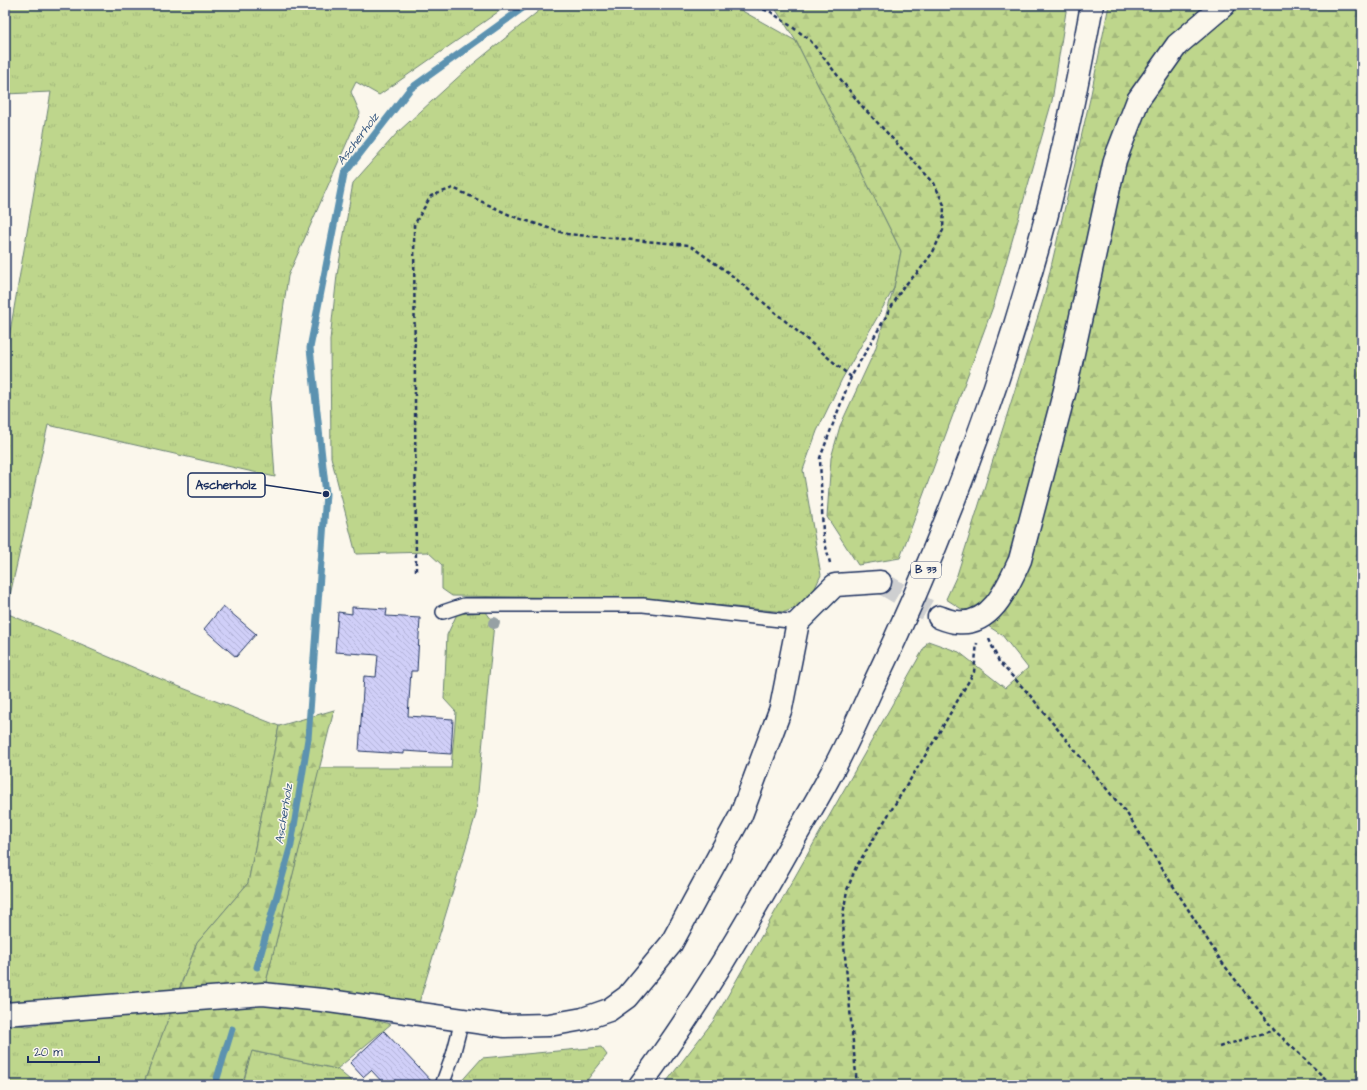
<svg xmlns="http://www.w3.org/2000/svg" width="1367" height="1090" viewBox="0 0 1367 1090" font-family="'Architects Daughter',sans-serif">
<style>
.grass{fill:url(#grass-tufts);stroke:#6c8275}
.forest{fill:url(#forest-firs);stroke:#6c8275}
.lines{fill:none;stroke-linecap:round;stroke-linejoin:round}
.stream{stroke:#5c92b0;stroke-width:7}
.building{fill:url(#building-back-hatch);stroke:#1b2f5e}
.street-tunnel{stroke:#cecfd0;stroke-width:22;stroke-dasharray:22 11;stroke-linecap:butt}
.lane-casing{stroke:#1b2f5e;stroke-width:16}
.street-casing{stroke:#1b2f5e;stroke-width:25}
.primary-casing{stroke:#1b2f5e;stroke-width:25}
.path{stroke:#1b2f5e;stroke-width:2.5;stroke-dasharray:4 3;stroke-linecap:butt}
.lane{stroke:#fbf7ec;stroke-width:13}
.street{stroke:#fbf7ec;stroke-width:22}
.primary{stroke:#fbf7ec;stroke-width:22}
.tree{fill:#96a0a4}
.labels{text-anchor:middle;dominant-baseline:central;stroke-width:3;stroke-linejoin:round;paint-order:stroke}
.shield{fill:#fbf7ec;stroke:#5e6b89;stroke-width:1}
.shield-label{font-size:10px;font-weight:bold;fill:#1b2f5e}
.water-label{font-size:12px;font-style:italic;fill:#365880;stroke:#fbf7ec}
.leader{fill:none;stroke:#1b2f5e;stroke-width:1.5}
.callout-dot{fill:#1b2f5e;stroke:#fbf7ec;stroke-width:1.5}
.callout{fill:#fbf7ec;stroke:#1b2f5e;stroke-width:1.5}
.callout-label{font-size:12px;text-anchor:middle;font-weight:bold;fill:#1b2f5e}
</style>
<defs>
<pattern id="grass-tufts" width="24" height="20" patternUnits="userSpaceOnUse"><rect width="24" height="20" fill="#bed68c"/><path d="M3 7l-1-3M5 7V3M7 7l1-3M15 17l-1-3M17 17v-4M19 17l1-3" fill="none" stroke="#a3b87b"/></pattern>
<pattern id="forest-firs" width="22" height="20" patternUnits="userSpaceOnUse"><rect width="22" height="20" fill="#bed68c"/><path d="M5 1l3.5 6h-7zM16 11l3.5 6h-7z" fill="#a3b87b"/></pattern>
<pattern id="building-back-hatch" width="6" height="6" patternUnits="userSpaceOnUse"><rect width="6" height="6" fill="#d0cff8"/><path d="M-1 5l2 2M0 0l6 6M5-1l2 2" fill="none" stroke="#b2b2d7"/></pattern>
</defs>
<rect width="100%" height="100%" fill="#fbf7ec"/>
<filter id="ink" filterUnits="userSpaceOnUse"><feTurbulence type="fractalNoise" baseFrequency=".025" numOctaves="2"/><feDisplacementMap in="SourceGraphic" scale="8" xChannelSelector="R" yChannelSelector="G"/><feConvolveMatrix kernelMatrix="1 2 1 2 8 2 1 2 1" color-interpolation-filters="sRGB"/></filter>
<g filter="url(#ink)">
<path class="grass" d="M5,5H508L379,95L356,82L351,92L360,113L288,276L270,402L275,477L48,425L6,613L170,683L279,726L248,883L197,943L179,989L25,1004L5,1001V361L51,92L5,94Z
M546,5H725L737,8L796,41L901,251L894,288L842,379L817,431L803,470L821,575L808,603L785,612L654,599L452,596L442,589V565L428,552L356,554L331,457L330,340L337,275L353,183L398,132L466,70Z
M486,612L494,623L476,814L418,1006L265,986L319,768H451L456,712L444,699L447,635L457,614Z
M172,1010L143,1085H5V1023L26,1026Z
M601,1047L607,1055L583,1085H458L482,1058Z
M251,1051L337,1069L356,1085H243Z"/>
<path class="forest" d="M773,5H1067L1052,101L994,304L900,558L858,565L827,517L831,458L840,426L875,350L894,288L901,251L796,41Z
M1109,5H1362V1085H664L714,1020L928,641L959,652L1005,688L1028,668L1002,635L946,599L957,575L1044,297L1090,99Z
M334,710L263,994L391,1024L337,1069L252,1051L242,1085H143L197,943L248,883L279,726Z"/>
<g class="lines">
<path class="stream" d="M257,967L291,845L308,739L326,494L310,348L344,174L410,89L527,5
M215,1085L232,1029"/>
</g>
<path class="building" d="M223,606L256,634L236,657L204,629Z
M352,607L387,609L386,616L420,618L417,671H411L408,716L453,719L451,754L404,751V754L359,751L364,676L376,677L378,655L335,652L338,612L352,614Z
M384,1031L433,1083L430,1085H385L371,1070L363,1077L350,1063Z"/>
<g class="lines">
<path class="street-tunnel" d="M880,582L939,617"/>
<defs>
<path id="lane" d="M443,612L464,605H643L798,622
M442,1085L453,1055L462,1020"/>
<path id="street" d="M939,617C944,619 951,622 957,622C992,626 1008,586 1020,560L1065,390L1115,160L1138,100L1177,45L1224,5
M5,1014L263,994L322,1000L505,1026L549,1025L583,1019L609,1010L627,997L671,944L741,815L781,708L798,622L835,585L880,582"/>
<path id="primary" d="M640,1085C699,1006 749,920 797,834C809,813 821,793 832,772C847,744 860,715 873,686C946,535 1004,376 1047,214C1065,145 1079,75 1092,5"/>
</defs>
<use href="#lane" class="lane-casing"/>
<use href="#street" class="street-casing"/>
<use href="#primary" class="primary-casing"/>
<path class="path" d="M750,5L771,12L809,39L860,104L934,183L944,205L943,230L933,252L919,271L903,287L851,377L820,458L823,535L830,563
M416,571L414,225L431,196L453,188L512,216L567,234L689,245L729,273L851,377
M989,639L999,662L1028,693L1128,815L1221,961L1274,1030L1332,1085
M1219,1047L1274,1030
M857,1085L844,945L843,915L847,890L856,867L936,738L974,672L977,643"/>
<use href="#lane" class="lane"/>
<use href="#street" class="street"/>
<use href="#primary" class="primary"/>
</g>
<circle class="tree" cx="494" cy="623" r="6"/>
</g>
<g class="labels">
<rect class="shield" x="911" y="562" width="30" height="16" rx="3"/>
<g class="shield-label">
<text x="926" y="570">B 33</text>
</g>
<g class="water-label">
<text transform="translate(358 139) rotate(-53)">Ascherholz</text>
<text transform="translate(284 814) rotate(-81)">Ascherholz</text>
</g>
</g>
<path class="leader" d="M326 494L265 485"/>
<circle class="callout-dot" cx="326" cy="494" r="4"/>
<rect class="callout" x="188" y="473" width="77" height="24" rx="4"/>
<g class="callout-label">
<text x="226" y="489">Ascherholz</text>
</g>
<rect width="1367" height="1090" fill="none" stroke="#fbf7ec" stroke-width="20"/>
<rect x="10" y="10" width="1347" height="1070" fill="none" stroke="#1b2f5e" stroke-width="1.5" filter="url(#ink)"/>
<path d="M28 1056v6h71v-6" fill="none" stroke="#1b2f5e" stroke-width="2"/>
<text x="34" y="1056" font-size="12" fill="#1b2f5e" stroke="#fbf7ec" stroke-width="3" paint-order="stroke">20 m</text>
</svg>
